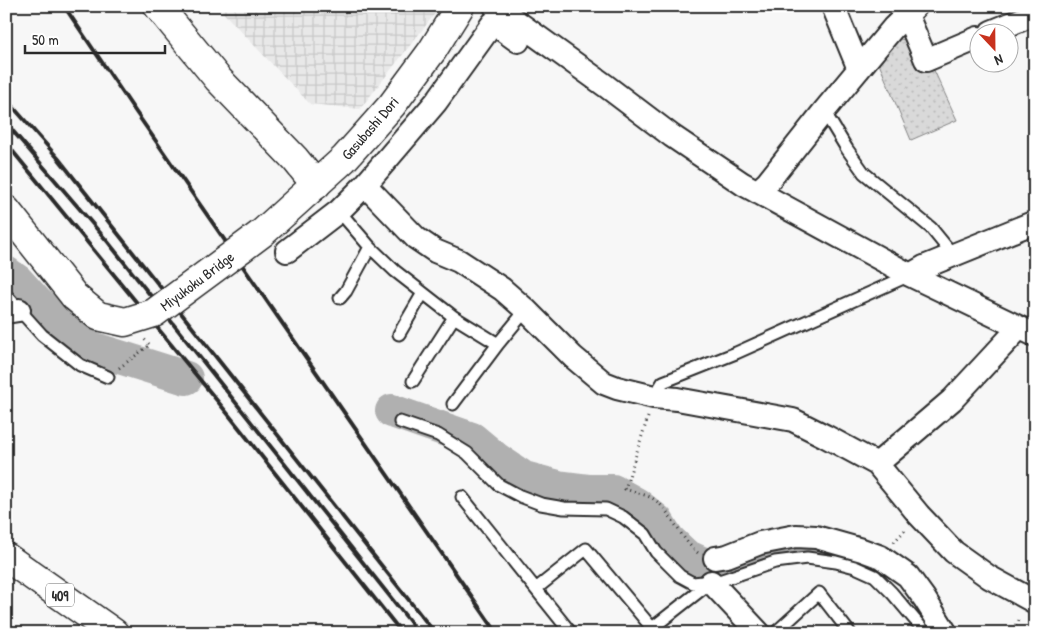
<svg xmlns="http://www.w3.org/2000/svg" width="1041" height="639" viewBox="0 0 1041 639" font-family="'Patrick Hand',sans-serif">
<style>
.industrial{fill:url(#industrial-grid)}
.park{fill:url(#park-dots);stroke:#828282}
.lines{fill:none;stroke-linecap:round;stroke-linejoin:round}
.river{stroke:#b0b0b0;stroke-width:34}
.service-casing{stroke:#2b2b2b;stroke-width:15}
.minor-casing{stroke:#2b2b2b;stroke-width:26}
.tertiary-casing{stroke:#2b2b2b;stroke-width:31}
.secondary-casing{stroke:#2b2b2b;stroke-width:31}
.trunk-casing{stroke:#2b2b2b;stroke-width:31}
.path{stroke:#2b2b2b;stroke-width:3;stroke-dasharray:1 4;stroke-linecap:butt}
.service{stroke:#fff;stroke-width:11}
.minor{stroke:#fff;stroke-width:22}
.tertiary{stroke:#fff;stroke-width:28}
.secondary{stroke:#fff;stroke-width:28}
.trunk{stroke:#fff;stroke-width:28}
.rail{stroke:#2b2b2b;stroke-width:4}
.secondary-bridge-casing{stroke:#2b2b2b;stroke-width:31;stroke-linecap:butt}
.secondary-bridge{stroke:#fff;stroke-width:28}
.labels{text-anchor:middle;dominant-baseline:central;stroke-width:4.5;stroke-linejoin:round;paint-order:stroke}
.shield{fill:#fff;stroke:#6b6b6b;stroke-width:1}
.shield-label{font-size:14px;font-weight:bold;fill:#2b2b2b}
.street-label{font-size:15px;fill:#2b2b2b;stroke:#fff}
</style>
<defs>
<pattern id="industrial-grid" width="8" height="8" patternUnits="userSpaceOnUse" patternTransform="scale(1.25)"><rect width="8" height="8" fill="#e8e8e8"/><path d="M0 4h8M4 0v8" fill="none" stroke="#c7c7c7"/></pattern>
<pattern id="park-dots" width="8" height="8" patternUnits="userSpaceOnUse" patternTransform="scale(1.25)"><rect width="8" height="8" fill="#d9d9d9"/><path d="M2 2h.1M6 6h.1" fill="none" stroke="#bababa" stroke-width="1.8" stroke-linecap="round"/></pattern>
</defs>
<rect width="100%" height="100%" fill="#f7f7f7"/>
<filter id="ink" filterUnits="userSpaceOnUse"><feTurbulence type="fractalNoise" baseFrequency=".02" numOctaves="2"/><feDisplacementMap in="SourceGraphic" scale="10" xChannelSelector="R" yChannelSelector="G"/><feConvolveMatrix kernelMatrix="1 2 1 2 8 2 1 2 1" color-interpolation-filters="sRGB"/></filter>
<g filter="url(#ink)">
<path class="industrial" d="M217,6H441L360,109L310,104Z"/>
<path class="park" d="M895,38L911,41L932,66L957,120L911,140L877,59Z"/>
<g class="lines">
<path class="river" d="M6,273L17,281L37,303L91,348L186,378
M392,411L472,439L496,459L524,478L558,487L590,491H613L636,504L657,521L668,539L686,556L708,566L719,568L740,564L782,547L813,548"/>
<defs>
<path id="service" d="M824,111L847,149L864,173L931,228L953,255
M339,211L370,247L395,271L454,317L498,344L526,310
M6,295L42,335L80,365L108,377
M340,298L346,291L370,247
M399,334L423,293
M413,381L454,317
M654,397L663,382L736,353L910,275
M453,404L498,344
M400,422L438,435L467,453L499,485L520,496L541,504L564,508L606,509L623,517L645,534L656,552L680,576L693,583L722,580L775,562L807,558L836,562L855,567L875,576L892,593L926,633
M462,497L571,633
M537,588L586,549L652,628
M646,633L711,582
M775,633L819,593L850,633"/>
<path id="minor" d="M495,6L606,86L672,136L743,184L910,275L1035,335
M833,6L859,69
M907,15L926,60L978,38
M991,32L1035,14
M365,185L416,238L435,251L459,261L502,289L526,310L573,357L604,383L617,388L654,397L677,399L793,420L825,436L877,464L919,515L954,552L989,577L1035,602
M757,192L767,183L824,111L893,28L916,6
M287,251L339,211L365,185L436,102L493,23L518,41
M910,275L924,267L1035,222
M6,312L19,310
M877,464L952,400L1019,328
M715,558L727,556L760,543L796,536L816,537L862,550L881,557L908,576L924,598L946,633
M711,582L759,633"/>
<path id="tertiary" d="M158,6L218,79L295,159L316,185"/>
<path id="secondary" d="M6,210L75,297
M242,248L262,233L344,159L392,105L432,51L460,6"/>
<path id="trunk" d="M6,557L114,633"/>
</defs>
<use href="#service" class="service-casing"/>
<use href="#minor" class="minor-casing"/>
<use href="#tertiary" class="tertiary-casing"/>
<use href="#secondary" class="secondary-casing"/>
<use href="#trunk" class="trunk-casing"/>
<path class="path" d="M119,368L150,345L144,339
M648,417L625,489C634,492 644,494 652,498C669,507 680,539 698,553
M894,542L905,530
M1009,633L1021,618"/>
<use href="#service" class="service"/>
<use href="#minor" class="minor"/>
<use href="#tertiary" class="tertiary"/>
<use href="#secondary" class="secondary"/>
<use href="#trunk" class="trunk"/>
<path class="rail" d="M64,6L133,108L497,633
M6,99L58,158L435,633
M6,123L108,242L419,633
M6,143L228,414L402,633"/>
<defs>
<path id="secondary-bridge" d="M75,297L98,316L125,322L154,313L242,248"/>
</defs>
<use href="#secondary-bridge" class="secondary-bridge-casing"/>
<use href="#secondary-bridge" class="secondary-bridge"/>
</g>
</g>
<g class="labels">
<rect class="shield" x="46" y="583.5" width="28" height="23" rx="4"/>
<g class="shield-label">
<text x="60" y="595">409</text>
</g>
<g class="street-label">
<text transform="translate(370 128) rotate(-49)">Gasubashi Dori</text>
<text transform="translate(197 281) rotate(-37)">Miyukoku Bridge</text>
</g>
</g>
<rect width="1041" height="639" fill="none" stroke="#fff" stroke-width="25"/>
<rect x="12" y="12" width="1016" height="614" fill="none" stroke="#2b2b2b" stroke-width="2" filter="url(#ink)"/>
<g transform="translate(994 48) rotate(158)"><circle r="24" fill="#ffffff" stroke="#aaaaaa"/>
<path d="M0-4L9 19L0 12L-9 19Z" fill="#c8321e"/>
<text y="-8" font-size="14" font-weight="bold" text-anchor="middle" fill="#2b2b2b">N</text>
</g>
<path d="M25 45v8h140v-8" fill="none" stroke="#2b2b2b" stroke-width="2.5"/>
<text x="32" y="45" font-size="15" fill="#2b2b2b" stroke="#ffffff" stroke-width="4" paint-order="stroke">50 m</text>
</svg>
